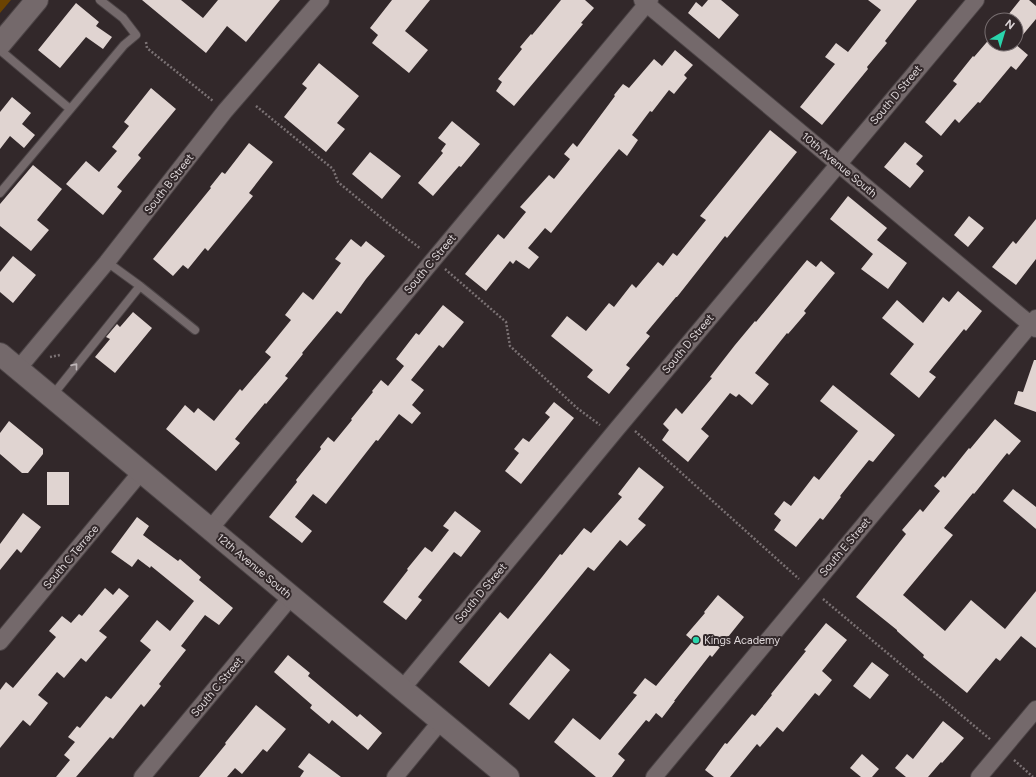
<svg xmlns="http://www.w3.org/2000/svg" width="1036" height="777" viewBox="0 0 1036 777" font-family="Figtree,sans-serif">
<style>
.green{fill:#6b4302}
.building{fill:#e0d4d1}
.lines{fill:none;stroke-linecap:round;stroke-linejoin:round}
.lane-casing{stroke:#4c4446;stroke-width:10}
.street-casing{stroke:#4c4446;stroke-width:18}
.secondary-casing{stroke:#4c4446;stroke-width:24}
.path{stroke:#7b7274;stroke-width:2.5;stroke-dasharray:2 2;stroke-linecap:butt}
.lane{stroke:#74696b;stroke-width:8}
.street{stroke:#74696b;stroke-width:16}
.secondary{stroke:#74696b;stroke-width:22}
.oneway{stroke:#beb6b8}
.poi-dot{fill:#2ad5ac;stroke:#32282a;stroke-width:1.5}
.labels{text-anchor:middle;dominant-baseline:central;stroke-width:4;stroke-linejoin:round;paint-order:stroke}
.street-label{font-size:11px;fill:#ded7d9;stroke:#32282a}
.poi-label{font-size:11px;fill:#ded7d9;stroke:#32282a;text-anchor:start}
</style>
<rect width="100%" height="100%" fill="#32282a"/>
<path class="green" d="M0,0H11L0,13Z"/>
<path class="building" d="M142,0H181L203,18L218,0H280L246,42L227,26L206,53Z
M392,0H430L405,31L428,50L409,73L372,43L378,35L370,28Z
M561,0H585L594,8L581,23L583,24L514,106L496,91L502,82L498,79L522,49L520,47L531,34L532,35Z
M708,0H721L739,15L719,39L688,13L696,2L702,7Z
M868,0H917L885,41L887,43L867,67L868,69L822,125L800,107L835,64L825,57L836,43L848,52L881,10Z
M1020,0H1029L1036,6V19L1016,43V20H1004Z
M76,3L99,22L96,26L112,37L103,49L86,37L60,68L38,50Z
M992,36V44H1015L1028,55L1016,70L1011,66L980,103L978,102L959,123L955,119L941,136L925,122L957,84L953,81L973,56L974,57Z
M675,50L693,65L684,75L687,78L674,94L669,90L652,112L650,111L632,135L638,140L627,156L619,149L551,233L545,228L528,248L539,257L529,269L516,260L513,264L510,261L486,291L465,274L498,234L504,239L526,212L520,207L549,175L554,179L570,159L564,154L573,143L577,147L615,96L614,95L623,84L629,88L654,59L662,66Z
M319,63L359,96L337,123L345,129L326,152L284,117L307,88L302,84Z
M151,88L176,109L138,155L141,158L117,187L122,191L103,215L66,184L86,161L99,172L117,151L112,147L129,126L124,122Z
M12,97L31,113L22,124L35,135L24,148L10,136L0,149V112Z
M452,121L480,144L461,167L459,166L433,196L418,183L443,153L441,151L446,144L438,138Z
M770,130L797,152L727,238L725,236L677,297H676L646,333L650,336L626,365L630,368L609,394L587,377L593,370L551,336L567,316L586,331L609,303L614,307L632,284L636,288L658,262L663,266L673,253L677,256L706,220L700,216Z
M905,142L923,156L916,164L924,171L910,188L884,167Z
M249,143L273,162L249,193L253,196L208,251L205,248L188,269L183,265L173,276L153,259L211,188L210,187L222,172L225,174Z
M370,152L401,176L382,199L352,174Z
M33,165L62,189L37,220L49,230L31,251L0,226V204Z
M848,196L887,228L877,240L907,263L888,289L861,269L873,254L830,219Z
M969,216L984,228L968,247L954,235Z
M1036,219V259L1016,285L992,267L1013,241L1016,244Z
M351,239L361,247L366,241L385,256L366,279L341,314L337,311L302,353L303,354L285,376L288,378L266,404L265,403L235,439L240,443L216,471L166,429L185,405L194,413L198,408L214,421L240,389L242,391L271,357L265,352L291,320L285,315L303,292L313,300L341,263L335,259Z
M13,256L36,275L13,303L0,292V272Z
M807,260L816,267L821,261L835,273L804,311L806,313L788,334L787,333L755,373L769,384L752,405L739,394L736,397L730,393L701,429L709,436L688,462L662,440L669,430L663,424L676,408L682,414L712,378L710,377L735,345L755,321L756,322Z
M958,291L982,311L966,331L964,329L929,372L936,377L919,398L890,374L914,344L882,318L897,300L923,323L943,297L949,302Z
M443,305L464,322L443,348L439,345L411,380L424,390L412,405L421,413L412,424L399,414L378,441L376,440L326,504L313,494L295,517L312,531L302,543L269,517L297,482L296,480L321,449L320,447L328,437L334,442L352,420L351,419L373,392L372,391L381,380L388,386L404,366L396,359L416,333L419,335Z
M133,312L152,328L115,373L95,357L110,339L106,337L117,324L120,327Z
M1034,360H1036V412L1014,404L1018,391L1023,392Z
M833,385L895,435L873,462L869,460L840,496L841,497L823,520L820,518L796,547L774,530L781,520L774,514L784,501L791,506L814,476L819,480L858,431L820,401Z
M554,402L574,418L521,484L505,471L519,453L514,449L523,438L529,442L550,417L545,413Z
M995,419L1021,441L1009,455L1007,453L974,494L973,493L944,528L953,535L903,595L945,631L971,600L1005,629L1036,591V648L1021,636L1000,661L996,658L967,693L923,657L924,655L897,631V630L856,597L906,534L902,530L920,509L923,512L940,491L934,486L943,476L945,478L969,448L970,449Z
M9,421L43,449V454L28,473H22L0,454V433Z
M639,467L664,487L638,519L646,525L627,546L620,540L594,571L588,567L489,687L459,662L500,612L508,619L542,577L560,554L562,555L584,528L591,533L622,497L618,494Z
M47,472H69V505H47Z
M1013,489L1036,507V529L1003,501Z
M455,511L481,531L461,557L454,552L418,597L422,600L406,620L383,602L408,570L407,569L425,547L432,552L449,530L443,526Z
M23,513L41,527L21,553L17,549L0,570V544Z
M137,517L149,526L143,535L178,561L180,559L201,577L199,580L233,608L219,625L205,615L181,646L186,650L159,684L161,686L144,707L141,704L113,739L110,737L76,777H56L70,760L64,755L75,742L68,737L77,726L80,728L106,696L111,699L151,650L140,641L157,620L170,631L194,601L151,566L150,568L138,559L132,567L111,552Z
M105,588L113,595L119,588L129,596L99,631L107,637L86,662L81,658L64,678L57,672L38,695L48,703L30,726L23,720L0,748V690L6,682L13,688L56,637L49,631L62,616L71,623L79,614L82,616Z
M718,595L744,617L712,657L710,655L674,701H675L662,718L656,713L649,722L646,720L618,754L625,760L612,777H596L554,742L573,718L600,740L637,695L633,693L645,678L656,686L693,641L686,635L705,613L704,612Z
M826,623L847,640L822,671L832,680L819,696L815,693L783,732L777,727L760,747L757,744L730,777H714L705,770L725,743L727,744L752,714L755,716L772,695L771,694L806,651L804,650Z
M550,653L570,670L529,720L509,704Z
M288,655L310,673L308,676L357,717L360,714L382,733L368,750L332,720L329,724L310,708L312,705L274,672Z
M872,662L889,675L870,699L853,686Z
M256,705L286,729L267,752L263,749L242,774L235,768L227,777H199L226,744L225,743Z
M943,721L964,738L942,763L941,762L928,777H906L895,768L907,754L913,759Z
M309,753L341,777H300L304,771L298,767Z
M862,754L879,769L872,777H861L850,768Z"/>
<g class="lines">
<defs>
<path id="lane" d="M0,50L70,109
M0,193L124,45L136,35L123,18L100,0
M107,262L140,286L195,330
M52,396L140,286"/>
<path id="street" d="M642,0L1036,329
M18,369L107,262L225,111L321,0
M210,529L434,259L650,0
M0,642L141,472
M402,689L616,430L976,0
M142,777L291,597
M395,777L441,721
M654,777L1036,318
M979,777L1036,709"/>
<path id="secondary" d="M0,44L37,0
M0,354L508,777"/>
</defs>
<use href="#lane" class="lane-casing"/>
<use href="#street" class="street-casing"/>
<use href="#secondary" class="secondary-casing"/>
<path class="path" d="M146,42L147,48L213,101
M256,106L333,169L338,182L391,226L421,249
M445,269L506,322L510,346L577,408L600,425
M50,357L60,355
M635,431L799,579
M823,599L991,740
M1014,760L1033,777"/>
<use href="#lane" class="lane"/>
<use href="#street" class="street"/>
<use href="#secondary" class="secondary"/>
</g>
<defs><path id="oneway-chevron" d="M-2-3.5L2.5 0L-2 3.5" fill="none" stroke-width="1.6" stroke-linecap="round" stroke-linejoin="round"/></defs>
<use class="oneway" href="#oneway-chevron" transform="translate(75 366) rotate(-51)"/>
<circle class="poi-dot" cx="696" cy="640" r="4"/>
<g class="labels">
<g class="street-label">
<text transform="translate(896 95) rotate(-50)">South D Street</text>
<text transform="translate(839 165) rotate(40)">10th Avenue South</text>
<text transform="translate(169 184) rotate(-52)">South B Street</text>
<text transform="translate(430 264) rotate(-50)">South C Street</text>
<text transform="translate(688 344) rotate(-50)">South D Street</text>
<text transform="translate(845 547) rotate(-50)">South E Street</text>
<text transform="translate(71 557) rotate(-50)">South C Terrace</text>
<text transform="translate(254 566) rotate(40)">12th Avenue South</text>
<text transform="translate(481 593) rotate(-50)">South D Street</text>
<text transform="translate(217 687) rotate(-50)">South C Street</text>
</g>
<g class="poi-label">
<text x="704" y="640">Kings Academy</text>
</g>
</g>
<g transform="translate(1004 32) rotate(38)"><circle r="19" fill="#32282a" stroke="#776e70"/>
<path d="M0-3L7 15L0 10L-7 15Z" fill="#2ad5ac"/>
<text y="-6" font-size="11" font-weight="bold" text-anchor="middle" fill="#ded7d9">N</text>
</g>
</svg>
